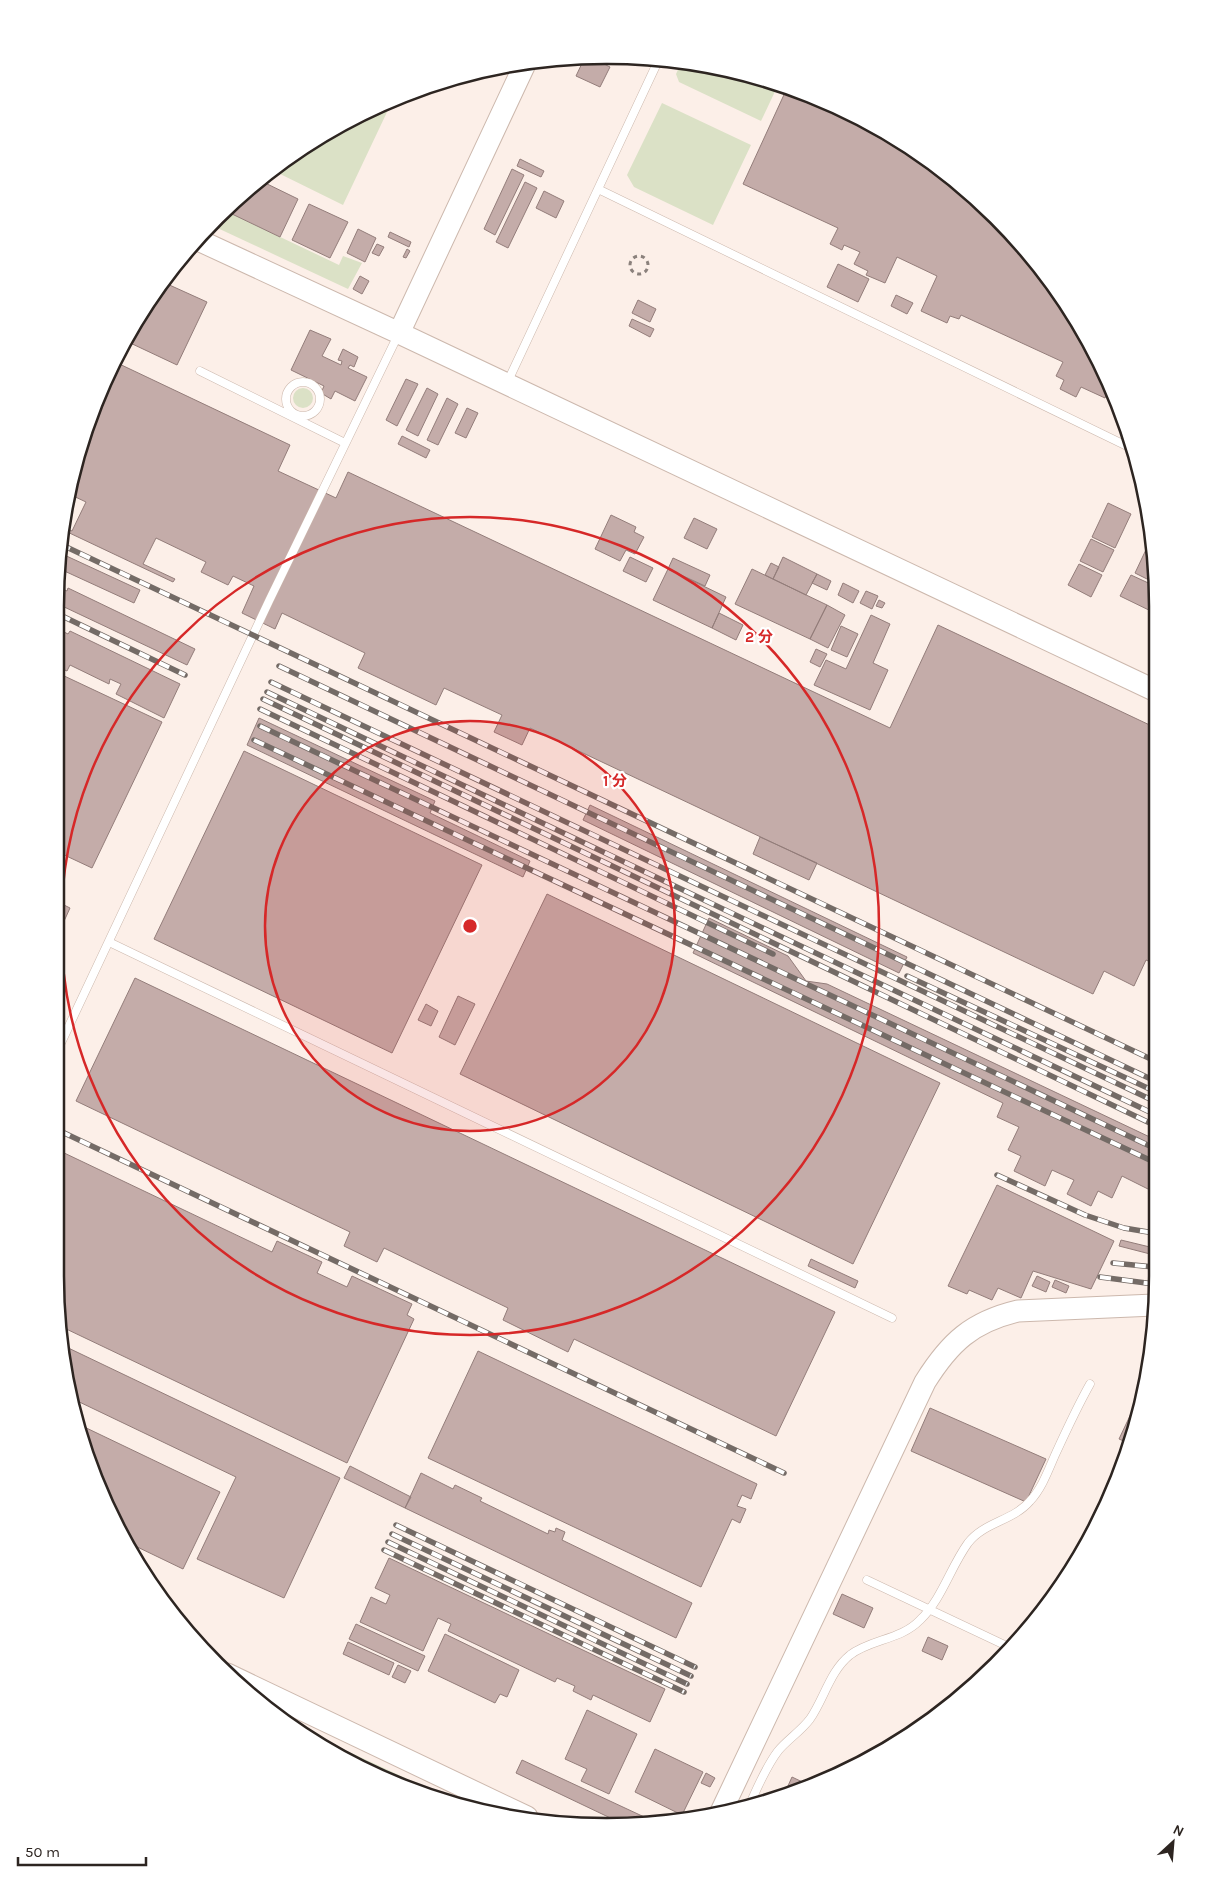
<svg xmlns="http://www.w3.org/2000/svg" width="1213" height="1882" viewBox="0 0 1213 1882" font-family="Karla,'Noto Sans JP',sans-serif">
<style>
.green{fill:#dbe1c6}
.building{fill:#c4aca9;stroke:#937d7a}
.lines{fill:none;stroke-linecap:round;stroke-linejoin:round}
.lane-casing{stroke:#ccb8ad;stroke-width:9}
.secondary-casing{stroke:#ccb8ad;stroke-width:23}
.path{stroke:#8b817c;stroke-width:3;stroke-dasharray:4 4;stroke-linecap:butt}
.lane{stroke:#fff;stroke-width:8}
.secondary{stroke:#fff;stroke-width:21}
.rail-casing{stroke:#746b66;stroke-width:5.5}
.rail{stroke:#fff;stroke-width:4;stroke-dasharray:11;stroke-linecap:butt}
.ring{fill:none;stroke:#d62828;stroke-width:2.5}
.rim{fill:none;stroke:#2d2521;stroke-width:2.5}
.centre{fill:#d62828;stroke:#fff;stroke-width:2.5}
.ring-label{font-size:15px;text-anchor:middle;font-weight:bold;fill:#d62828;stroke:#fff;stroke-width:4.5;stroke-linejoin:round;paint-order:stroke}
</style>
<rect width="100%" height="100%" fill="#fcefe8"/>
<path class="green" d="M682,61L779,83L761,121L679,82L676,74Z
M662,103L751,145L713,225L634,187L627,175Z
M379,106L388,110L343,205L270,169L362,112Z
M226,211L339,265L343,256L362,263L348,289L211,225Z
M293 398a10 10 0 1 1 20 0a10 10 0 1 1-20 0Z
M285,1722L461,1804L429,1798L331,1753Z"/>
<path class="building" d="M585,57H590L610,67L600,87L576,76Z
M788,86L882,129L970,192L1044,271L1101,363L1114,397L1107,393L1105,398L1081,387L1076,397L1060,389L1064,380L1056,376L1063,362L961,315L959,319L950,316L947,323L921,311L937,276L897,257L885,283L866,275L868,271L854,264L860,252L844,245L842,250L830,244L838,228L743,184Z
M520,159L544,171L541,177L517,166Z
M512,169L524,175L495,235L484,229Z
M259,180L298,199L280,237L232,214L239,198Z
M525,182L537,188L508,248L496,242Z
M544,191L564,201L556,218L536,208Z
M309,204L348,222L330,258L292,240Z
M358,229L376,238L365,262L347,253Z
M390,232L411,242L409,247L388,237Z
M377,244L384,247L379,256L372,253Z
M407,249L410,251L406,258L403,257Z
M838,264L869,279L858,302L827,287Z
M360,276L369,281L362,294L353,289Z
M165,283L207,302L177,365L126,341Z
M896,295L913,303L907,314L891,306Z
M638,300L656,309L650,322L632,313Z
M632,319L654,329L650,337L629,326Z
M310,330L331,339L322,356L341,365L342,361L338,360L343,349L358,357L354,367L350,365L348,368L367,377L355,401L335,391L331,399L321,393L324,386L291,370Z
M113,361L290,445L278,471L336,498L348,472L890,728L938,625L1156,728L1155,964L1146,960L1134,986L1104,971L1093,994L530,728L522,745L494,732L502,715L444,688L436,705L358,668L365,653L282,613L275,629L242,613L254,586L233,576L228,585L201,572L206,562L156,538L143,564L175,579L173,582L61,529L62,526L72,531L86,502L69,494L84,429Z
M406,379L418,384L397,426L386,420Z
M427,388L438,394L418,436L406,430Z
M447,398L458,404L438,445L427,440Z
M467,408L478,413L466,438L455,433Z
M402,436L430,450L426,458L398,444Z
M1108,503L1131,514L1115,548L1092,537Z
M611,515L636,527L634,532L644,537L635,554L626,550L620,561L595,549Z
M694,518L717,529L707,549L684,538Z
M1091,539L1114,550L1103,572L1080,561Z
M1151,539L1157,571V584L1135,573Z
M60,553L140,590L134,603L60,569Z
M630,557L653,568L646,582L623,571Z
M783,557L817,574L806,595L773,579Z
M673,558L710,575L705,586L668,569Z
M771,563L779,567L773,579L765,575Z
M1079,564L1102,575L1091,597L1068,585Z
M668,569L726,597L712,628L653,600Z
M752,569L827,605L810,639L735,604Z
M817,574L831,581L827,590L812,583Z
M1131,575L1157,587V614L1120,596Z
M843,583L859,591L853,603L838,595Z
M60,588L67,591L68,588L195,649L187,665L60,605Z
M866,591L878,596L872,609L860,603Z
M879,600L885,603L882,608L876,606Z
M827,605L845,615L828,648L810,639Z
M719,613L743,625L736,640L712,628Z
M871,615L890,624L873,663L888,670L870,710L814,685L826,660L846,669Z
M841,626L858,634L847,657L831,650Z
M60,630L68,634L70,631L180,684L164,718L116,694L121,684L110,679L109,684L70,665L67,671L60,668Z
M816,649L827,654L820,667L810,662Z
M60,674L162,722L92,868L60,853Z
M259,718L435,801L430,813L530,861L523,877L247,745Z
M244,751L482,865L392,1053L154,939Z
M590,805L907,957L899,973L583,820Z
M760,837L817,863L809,880L753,854Z
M547,894L940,1083L853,1264L460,1074Z
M60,903L70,908L60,930Z
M709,918L788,956L806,981L827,984L1154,1139V1192L1122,1176L1112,1198L1098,1191L1091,1206L1067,1194L1074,1180L1052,1170L1045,1186L1014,1171L1021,1156L1008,1150L1019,1127L997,1117L1003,1103L693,953Z
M135,978L835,1312L776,1436L574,1339L568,1352L503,1320L508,1308L384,1248L377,1262L344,1246L350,1232L76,1101Z
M458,996L475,1004L455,1045L439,1037Z
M426,1004L438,1011L431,1026L418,1020Z
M60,1151L272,1252L277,1241L322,1262L317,1273L347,1287L352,1276L412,1304L407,1315L414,1319L347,1463L60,1326Z
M997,1185L1114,1241L1091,1289L1033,1271L1021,1298L998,1288L992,1300L969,1290L967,1294L948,1286Z
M1121,1240L1154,1248V1255L1119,1246Z
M811,1259L858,1281L855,1288L808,1266Z
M1037,1276L1050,1282L1046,1292L1032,1286Z
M1055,1280L1069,1286L1066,1293L1052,1287Z
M60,1344L340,1478L284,1598L197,1559L236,1477L71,1398Z
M478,1351L757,1484L751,1499L742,1495L737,1506L746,1509L740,1523L732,1519L701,1587L428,1458Z
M1137,1401L1139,1402L1128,1443L1119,1439Z
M930,1408L1046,1459L1026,1502L911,1451Z
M78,1424L220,1492L183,1569L129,1543L84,1453Z
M350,1466L411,1497L405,1508L344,1478Z
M421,1473L453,1489L455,1485L482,1498L480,1501L548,1534L549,1530L555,1532L556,1528L565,1532L562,1540L692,1603L676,1638L405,1508Z
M389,1558L665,1689L650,1722L593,1695L591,1700L573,1691L575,1686L557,1678L555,1682L448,1631L451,1624L438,1618L423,1651L360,1622L371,1597L386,1604L390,1595L375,1588Z
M842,1594L873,1608L864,1628L833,1614Z
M356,1624L425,1656L418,1671L349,1639Z
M445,1634L519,1670L507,1697L500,1694L495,1703L428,1671Z
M928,1637L948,1646L942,1660L922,1651Z
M348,1642L394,1663L389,1675L343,1654Z
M398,1665L411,1671L405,1683L392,1677Z
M587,1710L637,1734L609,1794L581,1781L587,1769L565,1759Z
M655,1749L703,1772L682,1815L635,1792Z
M522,1760L655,1822L654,1823L623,1824L516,1773Z
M706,1773L715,1778L710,1787L701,1783Z
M792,1777L813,1787L783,1797Z"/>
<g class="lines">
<defs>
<path id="lane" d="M598,189L1133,449
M200,371L345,443
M286 399a17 17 0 1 1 34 0a17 17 0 1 1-34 0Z
M507,383L659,59
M109,942L892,1318
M60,1045L269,601L399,333
M867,1580L1011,1648
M748,1808C757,1789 765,1768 778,1751C787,1740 801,1731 810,1719C824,1699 830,1671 850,1655C871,1639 901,1640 920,1620C942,1599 950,1568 968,1543C984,1522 1013,1521 1030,1501C1042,1488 1048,1471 1055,1455C1066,1431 1077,1407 1090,1384"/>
<path id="secondary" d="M196,239L399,333L1156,691
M399,333L525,64
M227,1674L527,1817
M720,1814L925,1382C950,1342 972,1322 1018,1311L1154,1305"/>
</defs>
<use href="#lane" class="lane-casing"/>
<use href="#secondary" class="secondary-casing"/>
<path class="path" d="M630 265a9 9 0 1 1 18 0a9 9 0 1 1-18 0Z"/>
<use href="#lane" class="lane"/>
<use href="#secondary" class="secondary"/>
<defs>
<path id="rail" d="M60,544L1155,1061
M60,615L185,675
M279,666L1155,1081
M271,682L1154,1101
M267,692L1154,1114
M263,699L1154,1125
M260,709L773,954
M260,726L1154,1148
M254,740L1154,1162
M907,976L1154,1091
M60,1131L784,1473
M997,1175L1085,1215L1124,1228L1154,1233
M1113,1263L1154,1267
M1100,1277L1154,1284
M396,1525L695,1667
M392,1534L691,1676
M388,1542L687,1684
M384,1550L684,1692"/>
</defs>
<use href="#rail" class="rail-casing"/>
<use href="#rail" class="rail"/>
</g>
<circle cx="470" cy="926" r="205" fill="#d62828" fill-opacity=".12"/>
<g class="ring">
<circle cx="470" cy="926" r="205"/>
<circle cx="470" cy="926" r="409"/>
</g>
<path d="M0 0H1213V1882H0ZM606 64H607A542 542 0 0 1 1149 606V1276A542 542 0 0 1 607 1818H606A542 542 0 0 1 64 1276V606A542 542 0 0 1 606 64Z" fill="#fff" fill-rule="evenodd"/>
<path class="rim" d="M606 64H607A542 542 0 0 1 1149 606V1276A542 542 0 0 1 607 1818H606A542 542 0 0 1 64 1276V606A542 542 0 0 1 606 64Z"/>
<circle cx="470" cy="926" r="8" class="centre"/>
<g class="ring-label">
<text x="759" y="642">2 分</text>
<text x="615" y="786">1 分</text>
</g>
<g transform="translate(1173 1842) rotate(26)" stroke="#ffffff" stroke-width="4" paint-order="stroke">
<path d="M0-4L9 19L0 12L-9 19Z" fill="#2d2521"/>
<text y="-8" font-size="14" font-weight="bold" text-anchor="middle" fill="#2d2521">N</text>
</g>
<path d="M18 1857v8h128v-8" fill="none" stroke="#2d2521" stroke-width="2.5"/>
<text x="25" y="1857" font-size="15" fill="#2d2521" stroke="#ffffff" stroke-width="4" paint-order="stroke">50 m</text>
</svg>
